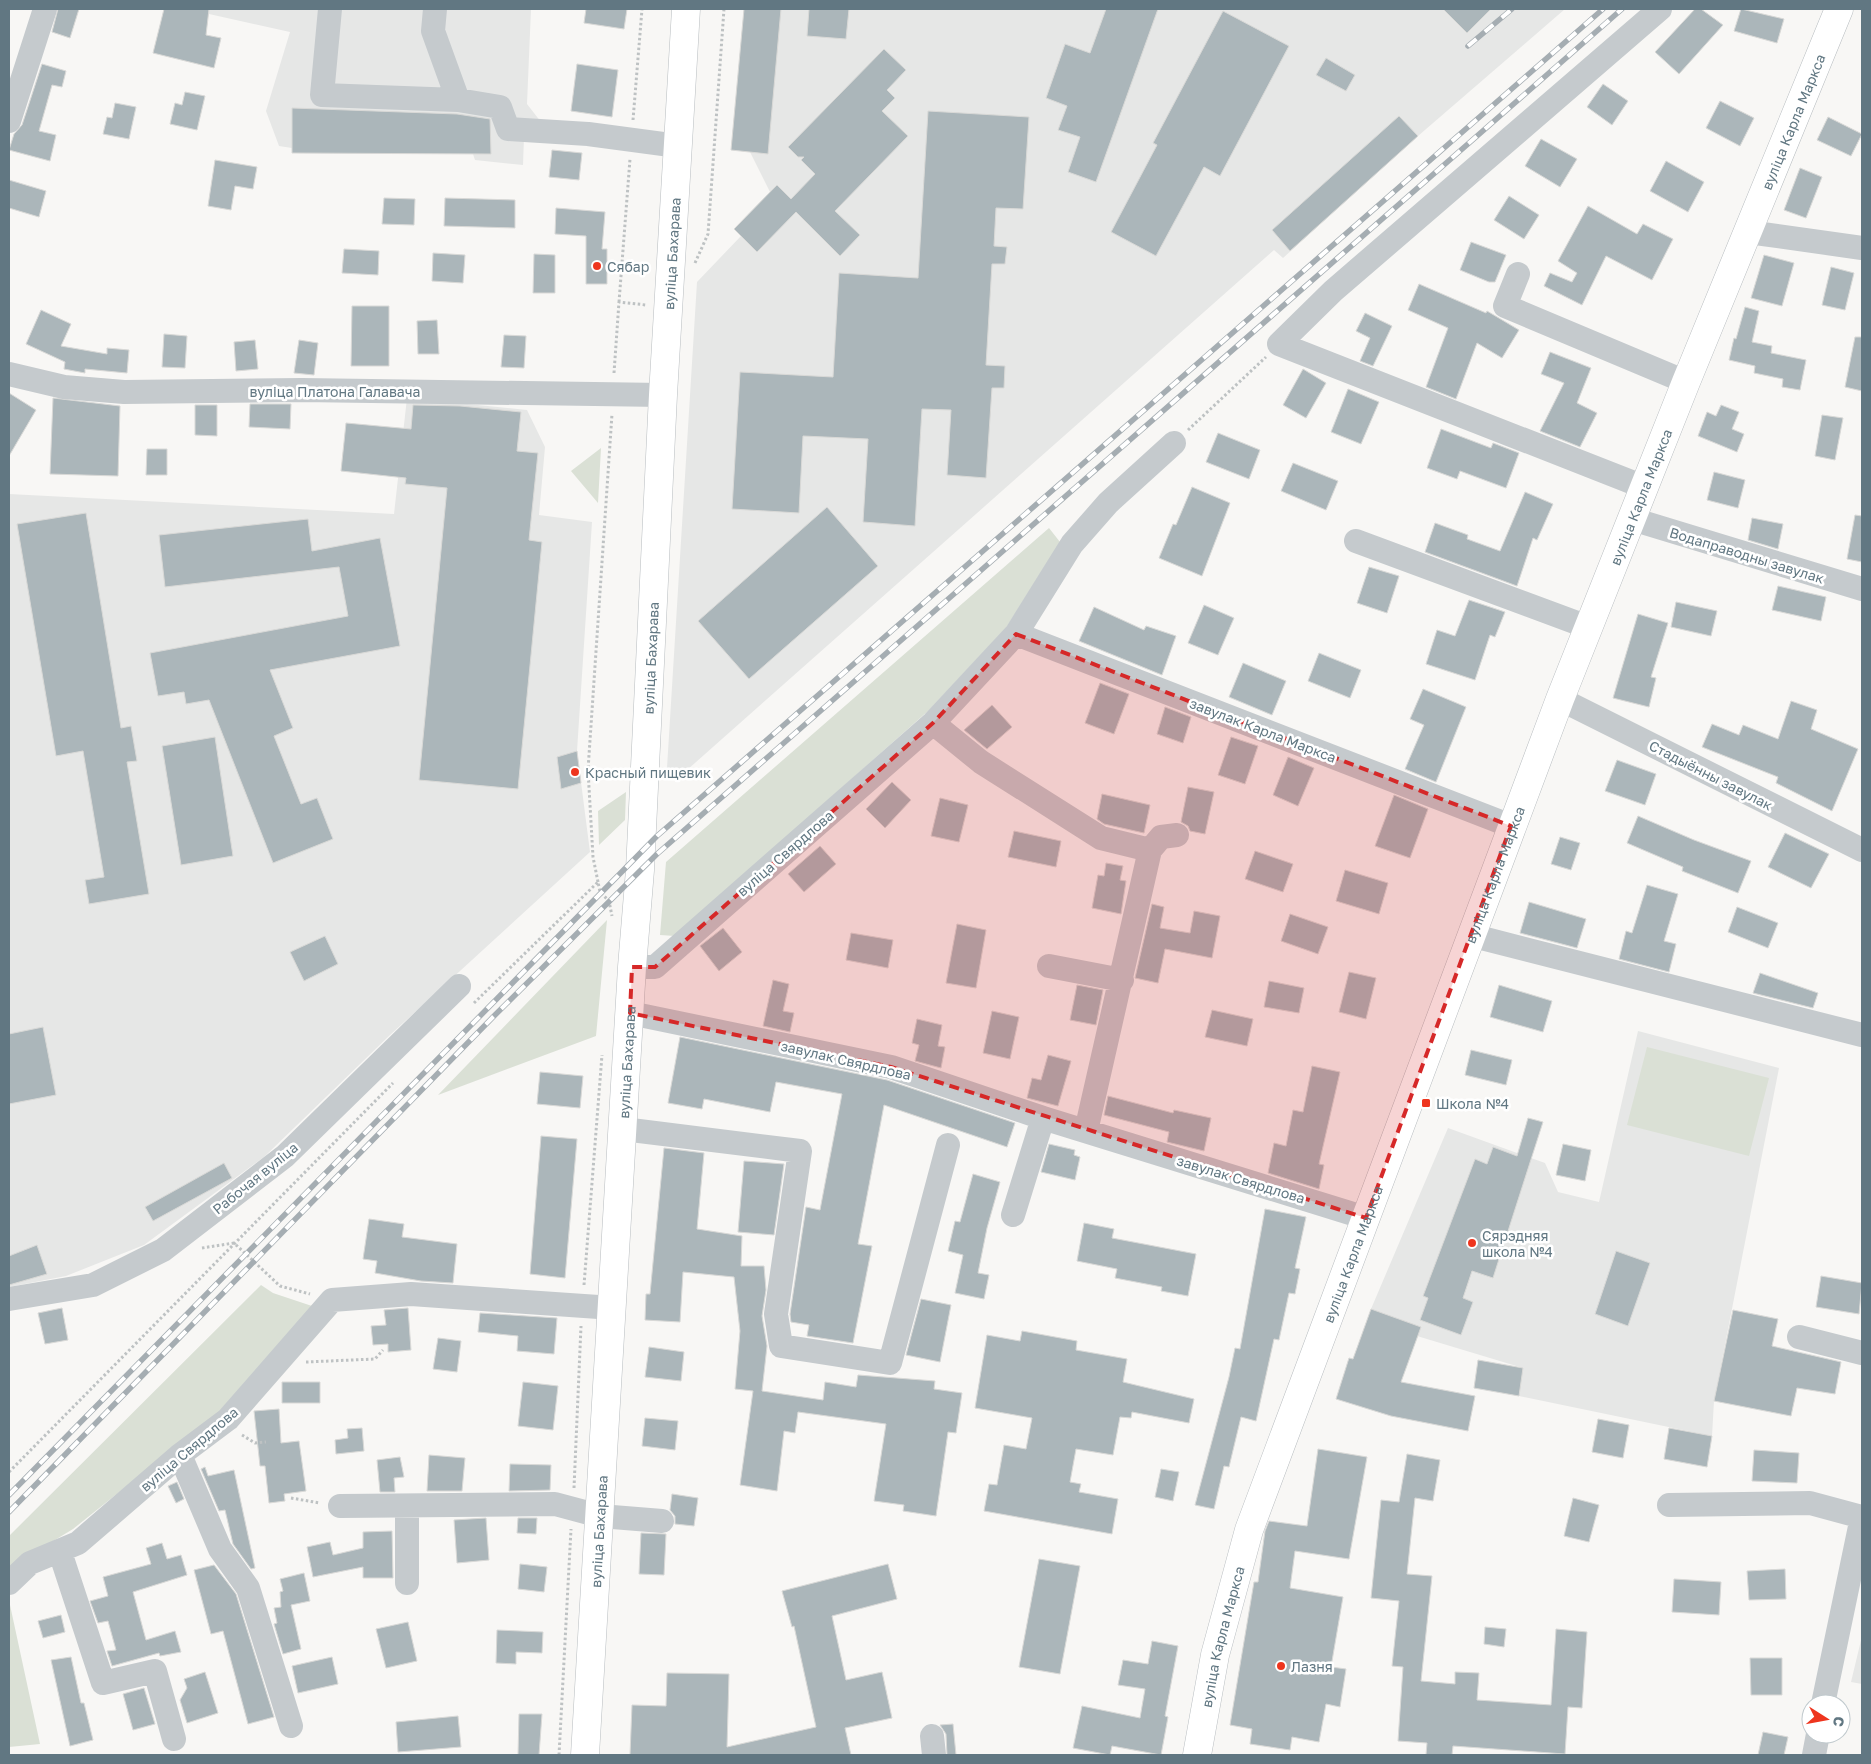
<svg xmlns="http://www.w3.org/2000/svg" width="1871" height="1764" viewBox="0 0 1871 1764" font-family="'Golos Text',sans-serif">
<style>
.built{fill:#e6e7e6}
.green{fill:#dae0d5}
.building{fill:#abb6ba;stroke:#d9d9d7}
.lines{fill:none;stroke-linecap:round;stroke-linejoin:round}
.major-casing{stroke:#b8bdc0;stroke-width:29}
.path{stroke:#bec2c3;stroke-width:3;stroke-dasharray:2.5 2.5;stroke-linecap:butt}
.minor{stroke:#c5cacd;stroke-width:24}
.major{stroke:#fff;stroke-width:28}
.rail-casing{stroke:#a5adb2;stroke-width:5.5}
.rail{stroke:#fff;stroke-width:4;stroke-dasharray:11;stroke-linecap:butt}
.marked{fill:#d62828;fill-opacity:0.2;stroke:#d62828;stroke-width:4;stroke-dasharray:10 6;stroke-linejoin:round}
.poi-dot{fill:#ee351e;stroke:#fff;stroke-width:2}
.labels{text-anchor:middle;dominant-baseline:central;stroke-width:5;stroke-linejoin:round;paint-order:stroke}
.street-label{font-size:14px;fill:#617782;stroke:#fff}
.poi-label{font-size:14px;fill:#617782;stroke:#fff;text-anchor:start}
</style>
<rect width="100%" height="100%" fill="#f8f7f5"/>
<path class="built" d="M171,9H531L527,104L541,122L524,137L523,165L475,160L473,154L292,153V148L279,146L266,111L290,32L209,14Z
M744,9H1565L1418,136L1283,258L1274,250L678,778L667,768L697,282L741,236L734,229L770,192L750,152L731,150Z
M407,398L527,410L545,447L539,515L592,522L577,751L590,852L390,1035L264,1157L144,1245L66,1276L9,1287V494L394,514Z
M1638,1031L1779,1068L1714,1401L1712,1436L1519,1396L1523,1368L1417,1336L1371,1309L1448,1128L1545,1163L1558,1192L1599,1202Z
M1862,1636V1684L1851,1682Z"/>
<path class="green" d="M601,448L598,503L571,471Z
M1049,528L1060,542L1006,628L928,711L675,936L660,935L666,862Z
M626,792L625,820L599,845L598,811Z
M607,920L596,1036L438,1095Z
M1647,1047L1769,1078L1749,1156L1627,1125Z
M261,1285L273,1293L312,1306L218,1413L73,1529L32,1554L9,1575V1536Z
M10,1605L40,1744L9,1747Z"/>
<path class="building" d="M58,9H79L70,38L52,32Z
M164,9H209L206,35L221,38L214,68L153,53Z
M586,9H627L624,29L584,23Z
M744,9H781L768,154L731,150Z
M809,9H849L846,39L807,36Z
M1106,9H1158L1096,182L1068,172L1080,137L1058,130L1067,106L1046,98L1065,44L1090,53Z
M1443,9H1491L1467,33Z
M1695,9H1701L1723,25L1679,74L1655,52Z
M1741,9L1784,19L1777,43L1734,31Z
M1223,11L1289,46L1220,176L1204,167L1156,256L1111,232L1157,145L1153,143Z
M884,49L906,70L887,90L895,98L882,111L908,136L835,211L860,235L840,256L796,212L757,252L734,229L777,185L791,199L815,174L801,160L804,157H798L788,147Z
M1326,58L1355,75L1346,91L1316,75Z
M42,64L66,71L62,87L52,85L39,131L56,135L50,161L9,150L14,134L22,125Z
M577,64L618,70L612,117L571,111Z
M1603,84L1628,101L1612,125L1587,107Z
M185,92L205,96L197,130L170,124L175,103L182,105Z
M1720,101L1754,118L1740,146L1706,128Z
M115,103L136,107L129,139L103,134L107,117L112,118Z
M292,108L457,114L490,119L491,154L292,153Z
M928,111L1029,117L1023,209L996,208L994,246L1007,247L1005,264H992L986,365L1005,366L1004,388H992L986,478L947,475L951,410L922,409L915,526L863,522L868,439L803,436L799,513L732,509L740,372L833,377L839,273L918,278Z
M1399,116L1418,136L1290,251L1272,230Z
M1828,117L1862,134L1851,156L1817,140Z
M1541,139L1577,159L1560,187L1525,166Z
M552,150L582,153L579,180L549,177Z
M215,160L257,167L253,189L235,186L231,210L208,206Z
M1666,161L1704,182L1688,212L1650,191Z
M1800,168L1822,177L1806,218L1784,210Z
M9,180L46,191L39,217L9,208Z
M1509,196L1539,215L1524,239L1494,220Z
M384,198L415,199L414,225L382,224Z
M445,198L515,200V228L444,226Z
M1588,206L1637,234L1643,224L1673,239L1652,280L1606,256L1582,305L1544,286L1550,273L1572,282L1577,273L1558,261Z
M556,208L605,212L602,249H607V284H586V236L555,234Z
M1471,242L1506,255L1495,282H1489L1460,270Z
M344,249L379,251L378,275L342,273Z
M433,253L465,255L463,283L432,281Z
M534,254L555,255V293H533Z
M1764,255L1794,263L1782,306L1751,298Z
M1831,267L1854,273L1845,310L1822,305Z
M1419,284L1486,313L1487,311L1519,330L1502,358L1477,343L1456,399L1426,387L1448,328L1408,310Z
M352,306H389V366H351Z
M1745,307L1759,311L1752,342L1772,346L1771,353L1806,360L1800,390L1782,387L1783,379L1754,373L1755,366L1729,360L1734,338L1736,339Z
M41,310L71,324L61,346L107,354V348L129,350L127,373L85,369V373L64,369L65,362L26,344Z
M1365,313L1392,326L1373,366L1360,361L1370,338L1356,331Z
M437,320L439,354H418L417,321Z
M164,334L187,336L185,368L162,367Z
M504,335L526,336L524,368L501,367Z
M1855,337H1862V391L1845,387Z
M255,340L258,369L236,371L234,342Z
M299,340L318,343L314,375L294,373Z
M1550,352L1591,368L1577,403L1597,413L1580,447L1540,431L1564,383L1541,374Z
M1303,369L1326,383L1306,418L1283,405Z
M1348,389L1379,402L1361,444L1331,432Z
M9,393L36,410L9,456Z
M53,398L120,406L118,476L50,474Z
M250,404H291L290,429L249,427Z
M195,405H217V436L195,435Z
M413,405L460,406L521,412L517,451L538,453L529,540L542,542L518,789L419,780L447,488L405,484L406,478L341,471L346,423L411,429Z
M1721,405L1739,412L1732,429L1744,434L1737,452L1698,436L1707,412L1716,416Z
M1822,415L1843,418L1835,460L1815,456Z
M1441,429L1491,448L1493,443L1519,453L1506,488L1460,471L1457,479L1427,468Z
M1218,433L1260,450L1249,479L1206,462Z
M147,449H167V475H146Z
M1293,463L1338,481L1326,510L1281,491Z
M1714,472L1745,480L1738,508L1707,500Z
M1192,487L1230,503L1202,576L1159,558L1173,524L1176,525Z
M1525,492L1553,504L1537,540L1533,538L1517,586L1425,552L1435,523L1468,535L1467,539L1500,551Z
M827,507L878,566L749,679L698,621Z
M86,513L121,728L131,726L137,761L127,762L149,894L89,904L85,880L104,877L83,751L56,756L17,524Z
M1855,515L1862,516V562L1847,559Z
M1752,518L1783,524L1778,549L1748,540Z
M308,519L312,551L380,538L400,646L270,670L293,728L274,736L301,804L317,798L333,839L273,863L209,700L186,704L184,692L158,696L150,653L348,616L339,567L165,587L159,535Z
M1369,567L1399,576L1387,613L1357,603Z
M1778,586L1826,597L1821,621L1772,610Z
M1469,600L1505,612L1495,637L1490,635L1475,680L1426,664L1437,630L1455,636Z
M1676,602L1717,611L1711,636L1671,627Z
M1204,605L1234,618L1218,655L1188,643Z
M1094,607L1144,630L1146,626L1176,636L1162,675L1079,641Z
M1638,614L1668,623L1651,677L1656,678L1649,707L1613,698Z
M1319,653L1361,670L1350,698L1308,681Z
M1243,663L1286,681L1272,715L1229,697Z
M1100,683L1129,694L1114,734L1085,723Z
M1423,689L1466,707L1436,782L1405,769L1424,725L1410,719Z
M1791,701L1817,710L1811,729L1858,749L1832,811L1776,783L1778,777L1702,747L1712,724L1739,735L1743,725L1778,739Z
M992,705L1012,727L987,749L964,730Z
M1165,707L1191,717L1183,743L1157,734Z
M215,737L233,856L181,865L162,746Z
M1231,737L1258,746L1245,784L1218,775Z
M577,751L581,783L561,789L557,757Z
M1288,757L1314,768L1298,806L1273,795Z
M1617,760L1656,774L1645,805L1605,791Z
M892,782L911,800L885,828L866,809Z
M1188,787L1214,792L1205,834L1190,831L1188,826L1181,822Z
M1102,794L1150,805L1144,833L1104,824L1097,819Z
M1394,795L1428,809L1410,858L1375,846Z
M940,798L968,805L959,842L931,836Z
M1638,816L1694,840L1751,861L1738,893L1682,871L1683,867L1627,843Z
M1014,831L1061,841L1056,867L1008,857Z
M1785,833L1829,854L1811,888L1768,867Z
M1560,837L1580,843L1571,870L1551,864Z
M820,846L836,864L804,892L788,874Z
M1255,851L1293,864L1283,892L1245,879Z
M1106,863L1123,866L1120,880L1126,881L1121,914L1092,908L1098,875L1104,876Z
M1345,870L1388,883L1379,914L1336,901Z
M1647,885L1678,894L1664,941L1676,944L1669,972L1619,959L1626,931L1632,933Z
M1529,902L1586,919L1577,948L1520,933Z
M1152,904L1164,907L1160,928L1190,933L1194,911L1220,916L1212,958L1165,949L1158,983L1135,978Z
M1737,907L1778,923L1768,948L1728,932Z
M1290,914L1328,927L1318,954L1281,941Z
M957,924L986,930L976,988L946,983Z
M723,928L742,952L719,971L700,946Z
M851,933L893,940L888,968L846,960Z
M325,936L338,964L304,981L290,952Z
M1349,972L1376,978L1366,1019L1339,1012Z
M1760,973L1818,993L1813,1008L1753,993Z
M773,980L789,984L783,1011L794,1013L790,1032L763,1026Z
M1269,981L1304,988L1299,1013L1264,1007Z
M1077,985L1103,990L1096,1025L1070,1020Z
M1499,985L1552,1001L1543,1032L1490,1017Z
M1212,1010L1253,1019L1247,1046L1205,1037Z
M992,1011L1019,1017L1010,1059L983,1053Z
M917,1019L942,1025L938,1046L945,1047L941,1068L915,1061L919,1045L912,1043Z
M43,1027L56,1095L9,1104V1034Z
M680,1037L887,1080L1015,1123L1007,1147L884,1105L858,1244L872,1246L853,1343L807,1336L809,1325L791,1322L790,1314L806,1207L820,1210L842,1094L776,1082L770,1112L704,1099L702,1109L668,1103Z
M1471,1050L1512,1060L1506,1085L1465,1075Z
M1048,1055L1071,1061L1058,1106L1027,1098L1032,1078L1041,1080Z
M1312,1066L1340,1072L1319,1164L1324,1165L1319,1189L1268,1173L1274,1143L1286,1146L1293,1110L1303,1112Z
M540,1072L583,1076L580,1108L537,1104Z
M1108,1096L1173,1113L1174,1110L1211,1118L1204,1151L1167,1142L1169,1132L1104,1115Z
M1528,1118L1543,1122L1493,1278L1472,1271L1463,1298L1473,1302L1461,1335L1420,1320L1428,1298L1423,1296L1475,1159L1487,1164L1493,1147L1517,1156Z
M541,1136L577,1139L565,1278L530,1274Z
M1049,1144L1075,1150L1074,1155L1080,1157L1075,1180L1041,1172Z
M1563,1144L1591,1150L1585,1181L1556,1175Z
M664,1148L704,1153L697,1229L742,1236L741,1266H764L766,1290L762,1316L767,1346L762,1391L823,1400L825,1382L856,1387L858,1375L935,1381L934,1389L962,1393L956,1433L948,1432L936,1516L903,1511L904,1505L874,1501L886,1424L798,1412L795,1433L784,1431L777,1491L740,1485L753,1391L735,1389L740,1331L734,1277L683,1272L680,1322L645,1320L646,1294H650Z
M744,1161L784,1164L774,1235L738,1232Z
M224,1163L232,1178L153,1221L145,1207Z
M973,1174L1000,1182L987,1228L978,1273L989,1275L984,1299L955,1293L963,1255L948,1251L955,1221L960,1222Z
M1265,1209L1306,1217L1295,1268L1300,1269L1295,1294L1289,1293L1279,1340L1274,1339L1256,1421L1241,1417L1229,1467L1224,1466L1214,1509L1195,1505L1229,1377L1235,1348L1240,1349Z
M369,1219L404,1224L402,1237L457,1244L453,1283L421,1281L375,1273L377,1261L363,1259Z
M1084,1223L1114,1229L1112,1238L1196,1254L1188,1296L1161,1291L1162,1287L1115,1278L1117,1269L1077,1261Z
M37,1245L47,1274L9,1285V1256Z
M1616,1251L1650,1263L1628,1326L1595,1314Z
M1821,1276L1862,1283L1859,1314L1816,1307Z
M921,1299L951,1305L940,1362L906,1355Z
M62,1308L68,1340L45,1344L38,1313Z
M408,1308L411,1350L388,1352V1344L373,1345L371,1326L386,1325L384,1310Z
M1371,1309L1421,1327L1401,1382L1475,1396L1468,1431L1391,1416L1336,1399L1349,1358L1353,1359Z
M1733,1310L1778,1319L1772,1346L1841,1362L1835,1394L1797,1388L1791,1416L1714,1401Z
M480,1313L557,1318L554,1354L517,1351L518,1336L478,1332Z
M1022,1331L1077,1341L1076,1350L1127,1359L1123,1382L1194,1399L1189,1423L1132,1412L1131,1418L1120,1417L1113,1455L1076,1449L1070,1482L1081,1484L1079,1492L1118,1499L1112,1534L984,1511L989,1484L997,1485L1004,1445L1026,1449L1032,1418L975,1408L987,1335L1020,1341Z
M438,1338L461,1341L457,1372L433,1369Z
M649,1347L684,1352L681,1381L645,1377Z
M1478,1360L1523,1368L1519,1396L1474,1388Z
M282,1382H320V1403H282Z
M523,1382L558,1386L553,1430L518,1426Z
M279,1409L281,1443L299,1441L306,1491L284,1494L285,1501L269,1503L265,1466H260L254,1411Z
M645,1418L678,1421L675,1450L642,1446Z
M1598,1419L1629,1425L1623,1458L1592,1452Z
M362,1428L364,1451L336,1454L335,1440L348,1438L347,1429Z
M1669,1428L1712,1436L1707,1467L1664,1459Z
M1318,1449L1367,1457L1349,1559L1295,1551L1290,1588L1343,1597L1331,1667L1346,1669L1340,1707L1326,1704L1319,1742L1292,1737L1290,1750L1250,1744L1252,1729L1230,1725L1254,1582H1258L1265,1531L1269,1521L1307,1526Z
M1754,1450L1799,1453L1797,1483L1752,1481Z
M1407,1454L1440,1460L1433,1501L1415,1498L1407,1574L1432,1576L1421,1681L1455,1684V1672L1479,1673L1477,1700L1551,1705L1556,1629L1587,1632L1582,1708L1568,1707L1565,1754L1453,1746L1452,1755H1426L1427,1743L1398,1741L1403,1667L1392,1666L1399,1601L1371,1598L1381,1500L1399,1502Z
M429,1455L465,1458L462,1491H427Z
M400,1457L404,1477L394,1478L395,1492H380L377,1460Z
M510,1464L551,1465L550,1490L509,1491Z
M205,1467L208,1476L234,1470L255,1568L251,1569L233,1544L225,1510L219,1511L201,1469Z
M1161,1469L1179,1472L1173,1501L1155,1497Z
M177,1482L184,1499L176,1503L168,1486Z
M672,1494L698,1498L694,1526L675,1524V1516L670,1510Z
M1573,1498L1599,1505L1589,1542L1564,1536Z
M486,1518L489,1560L457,1563L454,1520Z
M518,1518H537L536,1534L517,1533Z
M392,1531L393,1578H363V1567L313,1577L307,1547L330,1542L333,1555L363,1548V1532Z
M641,1533L666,1534L664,1575L639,1574Z
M162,1543L167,1559L181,1555L187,1575L133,1592L146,1640L175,1631L181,1652L160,1656L159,1653L112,1666L107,1651L116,1650L108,1621L98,1623L90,1601L108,1596L103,1577L151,1564L146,1548Z
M1039,1559L1080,1566L1060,1674L1019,1667Z
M520,1564L547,1567L544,1592L518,1589Z
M888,1564L897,1599L832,1616L846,1680L882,1672L892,1718L845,1728L851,1755H630L632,1705L666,1706L667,1673L729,1674L727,1747L816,1727L794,1626L792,1627L782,1591Z
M214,1565L236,1594L274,1717L248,1724L223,1631L211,1634L194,1570Z
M1785,1569L1786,1599L1749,1600L1747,1571Z
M304,1573L310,1601L291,1605L301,1649L283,1654L274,1624L277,1623L274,1608L281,1607L280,1592L283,1591L280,1579Z
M1674,1579L1721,1582L1719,1615L1672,1612Z
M61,1615L65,1632L43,1638L38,1621Z
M408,1622L417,1661L386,1668L376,1629Z
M1485,1627L1506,1629L1504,1647L1484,1644Z
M497,1630L543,1632L542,1653L516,1652V1664L496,1663Z
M1152,1641L1178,1646L1165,1716L1168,1717L1161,1755L1112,1746L1110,1755L1073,1748L1082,1706L1140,1718L1145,1689L1118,1685L1123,1660L1148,1664Z
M71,1657L81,1703H84L93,1740L70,1746L51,1660Z
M332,1657L338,1684L298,1693L292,1666Z
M1750,1658H1782V1695H1751Z
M205,1672L218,1713L187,1723L180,1700L187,1688L184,1679Z
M144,1688L155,1724L133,1730L123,1694Z
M519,1714H542L539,1755H518Z
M458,1716L461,1747L398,1752L396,1722Z
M953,1724L956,1755H947L946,1734L940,1725Z
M1763,1732L1788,1737L1784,1755H1758Z"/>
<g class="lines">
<defs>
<g id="major">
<path id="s1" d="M585,1755L632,967L640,870L663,395L686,9"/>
<path id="s2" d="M1197,1755L1215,1655L1249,1530L1560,699L1686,382L1839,9"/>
</g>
</defs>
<use href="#major" class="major-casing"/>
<path class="path" d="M633,120L642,9
M695,263L708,234L724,9
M619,302L630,159
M614,373L619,302L646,305
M1188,430L1266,357
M598,882L593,857L588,770L612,414
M474,1003L598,882L600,892L609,901L612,916
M202,1248L234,1243L280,1286L310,1294
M584,1285L602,1055
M306,1362L375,1359L383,1350
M242,1435L255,1443L266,1442
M9,1472L393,1083
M574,1488L581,1326
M291,1498L320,1503
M559,1755L571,1529"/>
<path class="minor" d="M330,9L322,95L458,100
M435,9L433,31L458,100L500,107L508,129L588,134L678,146
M9,121L45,9
M1748,232L1862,248
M1518,274L1505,306L1686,382
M9,374L64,387L124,392L302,390L663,395
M1644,487L1279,344L1333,291L1660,9
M1632,519L1862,589
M1356,541L1588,627
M1016,634L1511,826
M1560,699L1862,850
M933,723L981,762L1101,838L1150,850
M1470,935L1862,1035
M1049,966L1122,980
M632,967H655L933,723L1016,634L1072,544L1108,503L1174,443
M630,1013L891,1067L1043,1118L1366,1218
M623,1129L800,1151L776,1314L781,1346L890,1363L948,1145
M1086,1131L1150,850L1161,837L1177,835
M1013,1215L1043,1118
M9,1299L93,1285L163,1250L285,1156L459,986
M1799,1337L1862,1353
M180,1455L220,1549L248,1588L291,1726
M1669,1505L1810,1503L1862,1517
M340,1506L555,1504L600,1516L662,1521
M407,1507V1583
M60,1552L103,1683L155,1671L174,1739
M9,1583L30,1563L78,1543L180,1455L228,1419L332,1300L411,1294L613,1308
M1823,1704L1862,1517
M932,1736L934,1755
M1814,1755L1818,1734"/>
<use href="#major" class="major"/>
<defs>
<path id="rail" d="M1468,46L1512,9
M9,1495L657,836L1603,9
M9,1512L493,1017L657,854L1622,9"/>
</defs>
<use href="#rail" class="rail-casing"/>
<use href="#rail" class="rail"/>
</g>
<path class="marked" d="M1016,634L1511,826L1366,1218L891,1067L630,1013L632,967H655L933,723Z"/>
<g class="poi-dot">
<circle cx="597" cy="266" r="5"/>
<circle cx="575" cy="772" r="5"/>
<rect x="1421" y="1098" width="10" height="10" rx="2.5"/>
<circle cx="1472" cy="1243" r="5"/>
<circle cx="1281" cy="1666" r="5"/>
</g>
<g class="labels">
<g class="street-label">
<text stroke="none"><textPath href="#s2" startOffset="1741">вуліца Карла Маркса</textPath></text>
<text stroke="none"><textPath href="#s1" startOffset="1504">вуліца Бахарава</textPath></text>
<text x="335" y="391">вуліца Платона Галавача</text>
<text stroke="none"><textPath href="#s2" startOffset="1336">вуліца Карла Маркса</textPath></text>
<text transform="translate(1747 555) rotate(17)">Водаправодны завулак</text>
<text stroke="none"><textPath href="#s1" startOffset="1099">вуліца Бахарава</textPath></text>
<text transform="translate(1263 730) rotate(21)">завулак Карла Маркса</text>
<text transform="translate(1711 775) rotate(27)">Стадыённы завулак</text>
<text transform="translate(785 853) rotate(-41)">вуліца Свярдлова</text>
<text stroke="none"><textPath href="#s2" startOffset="931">вуліца Карла Маркса</textPath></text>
<text transform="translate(846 1060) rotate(13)">завулак Свярдлова</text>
<text stroke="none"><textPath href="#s1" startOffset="694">вуліца Бахарава</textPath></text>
<text transform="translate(255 1178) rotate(-39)">Рабочая вуліца</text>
<text transform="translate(1241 1179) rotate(17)">завулак Свярдлова</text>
<text stroke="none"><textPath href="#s2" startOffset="526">вуліца Карла Маркса</textPath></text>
<text transform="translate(189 1449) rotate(-40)">вуліца Свярдлова</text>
<text stroke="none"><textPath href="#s1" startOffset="224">вуліца Бахарава</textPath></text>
<text stroke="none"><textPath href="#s2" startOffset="121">вуліца Карла Маркса</textPath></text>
</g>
<g class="poi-label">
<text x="607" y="266">Сябар</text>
<text x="585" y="772">Красный пищевик</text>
<text x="1436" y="1103">Школа №4</text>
<text x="1482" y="1235">Сярэдняя<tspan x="1482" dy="16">школа №4</tspan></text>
<text x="1291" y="1666">Лазня</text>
</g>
</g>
<rect width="1871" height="1764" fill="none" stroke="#617782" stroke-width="20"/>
<g transform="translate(1826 1719) rotate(101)"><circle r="24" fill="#ffffff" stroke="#c0c9cd"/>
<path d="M0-4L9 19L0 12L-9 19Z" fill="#ee351e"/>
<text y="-8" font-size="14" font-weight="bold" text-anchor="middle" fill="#617782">С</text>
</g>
</svg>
